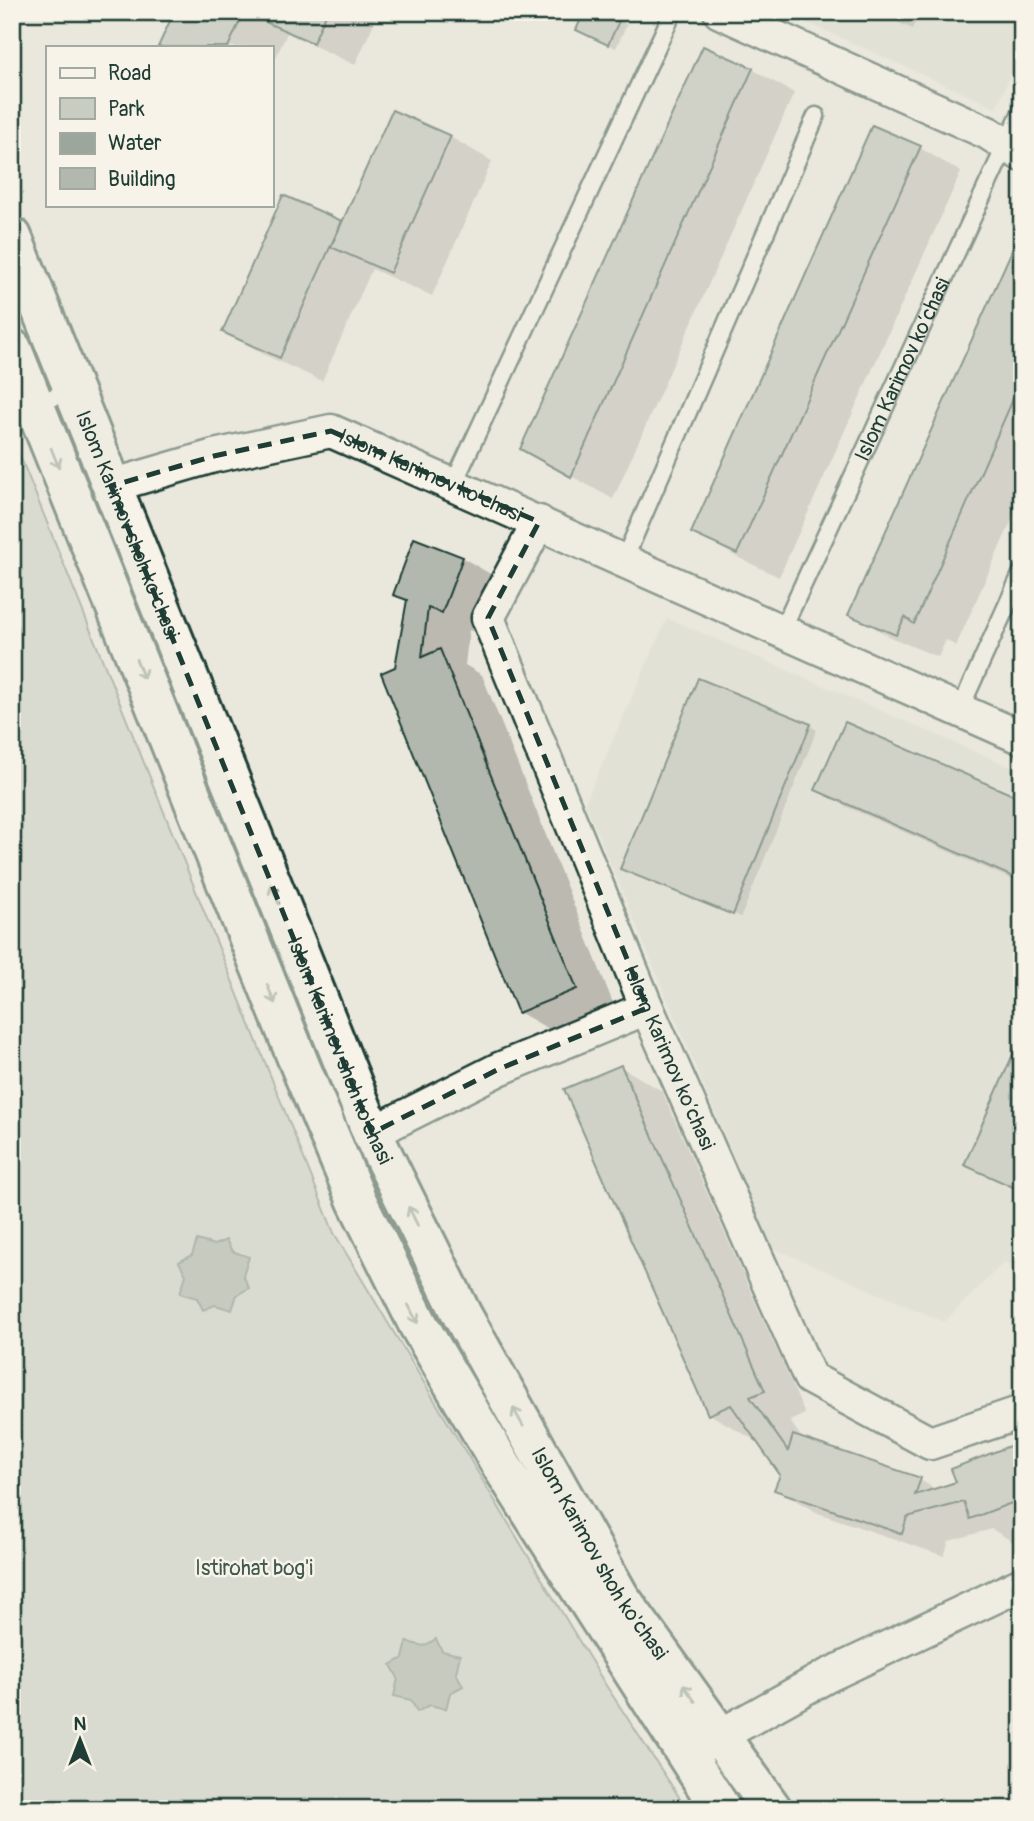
<svg xmlns="http://www.w3.org/2000/svg" width="1034" height="1821" viewBox="0 0 1034 1821" font-family="Pangolin,sans-serif">
<style>
.built{fill:#d9dacf}
.green{fill:#c8ccc1;stroke:#74847a;stroke-width:2}
.water{fill:#9ca69c;stroke:#6a7c72;stroke-width:2}
.shadow{fill:#0003}
.building{fill:#b2b8ae;stroke:#1f3d34;stroke-width:2}
.lines{fill:none;stroke-linecap:round;stroke-linejoin:round}
.lane-casing{stroke:#1f3d34;stroke-width:21}
.street-casing{stroke:#1f3d34;stroke-width:37}
.secondary-casing{stroke:#1f3d34;stroke-width:44}
.lane{stroke:#f7f3e8;stroke-width:16}
.street{stroke:#f7f3e8;stroke-width:32}
.secondary{stroke:#f7f3e8;stroke-width:38}
.oneway{stroke:#8b988e}
.marked{fill:none;stroke:#1f3d34;stroke-width:5;stroke-dasharray:14 9;stroke-linejoin:round}
.labels{text-anchor:middle;dominant-baseline:central;stroke-width:5;stroke-linejoin:round;paint-order:stroke}
.street-label{font-size:21px;fill:#1f3d34;stroke:#f7f3e8}
.park-label{font-size:21px;fill:#415a50;stroke:#f7f3e8}
</style>
<rect width="100%" height="100%" fill="#eae8dd"/>
<filter id="ink" filterUnits="userSpaceOnUse"><feTurbulence type="fractalNoise" baseFrequency=".0143" numOctaves="2"/><feDisplacementMap in="SourceGraphic" scale="14" xChannelSelector="R" yChannelSelector="G"/><feConvolveMatrix kernelMatrix="1 2 1 2 8 2 1 2 1" color-interpolation-filters="sRGB"/></filter>
<g filter="url(#ink)">
<path class="built" d="M784,12H1022V50L996,108Z
M667,618L1022,772V1270L1004,1262L944,1322L771,1247L585,803Z"/>
<path class="green" d="M12,436L334,1233L605,1684L687,1809H12Z"/>
<path class="water" d="M197,1240L214,1245L226,1240L232,1251L249,1257L243,1275L249,1288L237,1295L232,1310L215,1305L203,1310L197,1298L180,1293L186,1275L179,1262L192,1255Z
M436,1639L442,1651L460,1655L456,1673L463,1686L450,1693L446,1709L430,1705L417,1712L411,1700L394,1696L398,1678L391,1665L403,1658L407,1642L424,1646Z"/>
<path class="shadow" d="M176,12H379L355,65L287,33L271,68V47H160Z
M603,12L627,24L616,48L585,34Z
M875,12H920L912,29Z
M752,69L794,93L613,499L564,472Z
M450,137L492,161L432,296L372,269L322,381L265,355L224,331L284,197L343,224Z
M920,148L961,172L779,577L735,556L694,532Z
M1022,232V497L956,646L946,640L938,657L892,638L851,614Z
M415,540L463,558L504,582L484,636L469,630L465,665L482,675L617,1013L561,1036L519,1012L397,669L409,602L395,594Z
M810,726L817,730L741,917L622,869Z
M817,790L1022,801V884L847,807Z
M1022,1038V1193L966,1165Z
M621,1067L662,1091L805,1414L790,1421L804,1441L920,1480L937,1490L958,1483L1022,1443V1538L1013,1542L992,1529L949,1541L944,1556L818,1513L777,1490L782,1475L755,1436L751,1438L709,1414Z"/>
<path class="building" d="M174,12H244L228,47H158Z
M256,12H327L313,43L254,17Z
M584,12H607L620,19L608,45L576,30Z
M703,46L753,68L571,477L520,449Z
M392,110L451,136L390,273L331,247Z
M872,125L921,146L737,554L691,533Z
M283,195L342,221L280,358L222,332Z
M1022,228V379L914,624L905,617L896,635L848,615Z
M414,538L463,557L442,613L428,608L422,657L440,649L577,989L518,1013L381,673L395,667L407,600L393,595Z
M698,678L811,724L733,915L620,869Z
M845,722L1022,799V881L815,790Z
M1022,1034V1173L1015,1188L964,1165Z
M621,1065L765,1391L750,1397L788,1451L793,1435L921,1478L915,1495L956,1482L951,1469L1022,1441V1499L970,1519L964,1502L907,1517L902,1534L774,1490L780,1475L731,1405L708,1415L564,1089Z"/>
<g class="lines">
<defs>
<g id="lane">
<path d="M12,412L74,390"/>
<path d="M453,485L673,12"/>
<path d="M624,560L816,116"/>
<path id="s1" d="M782,630L1022,110"/>
<path d="M960,709L1022,572"/>
</g>
<g id="street">
<path d="M720,12L988,133L1022,155"/>
<path id="s2" d="M111,486L214,456L331,431L1022,738"/>
<path id="s3" d="M539,522L488,618L647,1008L810,1378L930,1443L1022,1412"/>
<path d="M372,1133L499,1069L647,1008"/>
<path d="M698,1748L827,1676L1022,1584"/>
</g>
<g id="secondary">
<path id="s4" d="M12,237L372,1133L462,1315L619,1596L772,1809"/>
<path d="M12,349L301,1068L357,1201L418,1324L503,1468L721,1809"/>
</g>
</defs>
<use href="#lane" class="lane-casing"/>
<use href="#street" class="street-casing"/>
<use href="#secondary" class="secondary-casing"/>
<use href="#lane" class="lane"/>
<use href="#street" class="street"/>
<use href="#secondary" class="secondary"/>
</g>
<defs><path id="oneway-shaft" d="M-6 0H5M1.5-3L5.5 0L1.5 3" fill="none" stroke-width="1.6" stroke-linecap="round" stroke-linejoin="round" transform="scale(1.75)"/></defs>
<g class="oneway">
<use href="#oneway-shaft" transform="translate(55 458) rotate(68)"/>
<use href="#oneway-shaft" transform="translate(140 669) rotate(68)"/>
<use href="#oneway-shaft" transform="translate(275 894) rotate(-112)"/>
<use href="#oneway-shaft" transform="translate(271 994) rotate(68)"/>
<use href="#oneway-shaft" transform="translate(413 1216) rotate(-116)"/>
<use href="#oneway-shaft" transform="translate(413 1314) rotate(63)"/>
<use href="#oneway-shaft" transform="translate(518 1417) rotate(-119)"/>
<use href="#oneway-shaft" transform="translate(689 1693) rotate(-126)"/>
</g>
</g>
<path d="M0 0H1034V1821H0ZM331,431L539,522L488,618L647,1008L499,1069L372,1133L111,486L214,456Z" fill="#eae8dd" fill-opacity=".55" fill-rule="evenodd"/>
<path class="marked" d="M331,431L539,522L488,618L647,1008L499,1069L372,1133L111,486L214,456Z"/>
<g class="labels">
<g class="street-label">
<text stroke="none"><textPath href="#s1" startOffset="287">Islom Karimov ko‘chasi</textPath></text>
<text stroke="none"><textPath href="#s2" startOffset="336">Islom Karimov ko'chasi</textPath></text>
<text stroke="none"><textPath href="#s4" startOffset="310">Islom Karimov shoh ko'chasi</textPath></text>
<text stroke="none"><textPath href="#s4" startOffset="877">Islom Karimov shoh ko'chasi</textPath></text>
<text stroke="none"><textPath href="#s3" startOffset="584">Islom Karimov ko‘chasi</textPath></text>
<text stroke="none"><textPath href="#s4" startOffset="1444">Islom Karimov shoh ko'chasi</textPath></text>
</g>
<g class="park-label">
<text x="254" y="1568">Istirohat bog'i</text>
</g>
</g>
<rect width="1034" height="1821" fill="none" stroke="#f7f3e8" stroke-width="42"/>
<rect x="21" y="21" width="992" height="1779" fill="none" stroke="#1f3d34" stroke-width="2.5" filter="url(#ink)"/>
<rect x="46" y="46" width="228" height="161" fill="#f7f3e8" stroke="#a1aaa0" stroke-width="2"/>
<rect x="60" y="68" width="35" height="10" fill="#f7f3e8" stroke="#a1aaa0" stroke-width="2"/>
<text x="108" y="80" font-size="21" fill="#1f3d34">Road</text>
<rect x="60" y="98" width="35" height="21" fill="#c8ccc1" stroke="#a1aaa0" stroke-width="2"/>
<text x="108" y="116" font-size="21" fill="#1f3d34">Park</text>
<rect x="60" y="133" width="35" height="21" fill="#9ca69c" stroke="#a1aaa0" stroke-width="2"/>
<text x="108" y="150" font-size="21" fill="#1f3d34">Water</text>
<rect x="60" y="168" width="35" height="21" fill="#b2b8ae" stroke="#a1aaa0" stroke-width="2"/>
<text x="108" y="186" font-size="21" fill="#1f3d34">Building</text>
<g transform="translate(80 1740)" stroke="#f7f3e8" stroke-width="5" paint-order="stroke">
<path d="M0-5L12 26L0 18L-12 26Z" fill="#1f3d34"/>
<text y="-10" font-size="19" font-weight="bold" text-anchor="middle" fill="#1f3d34">N</text>
</g>
</svg>
